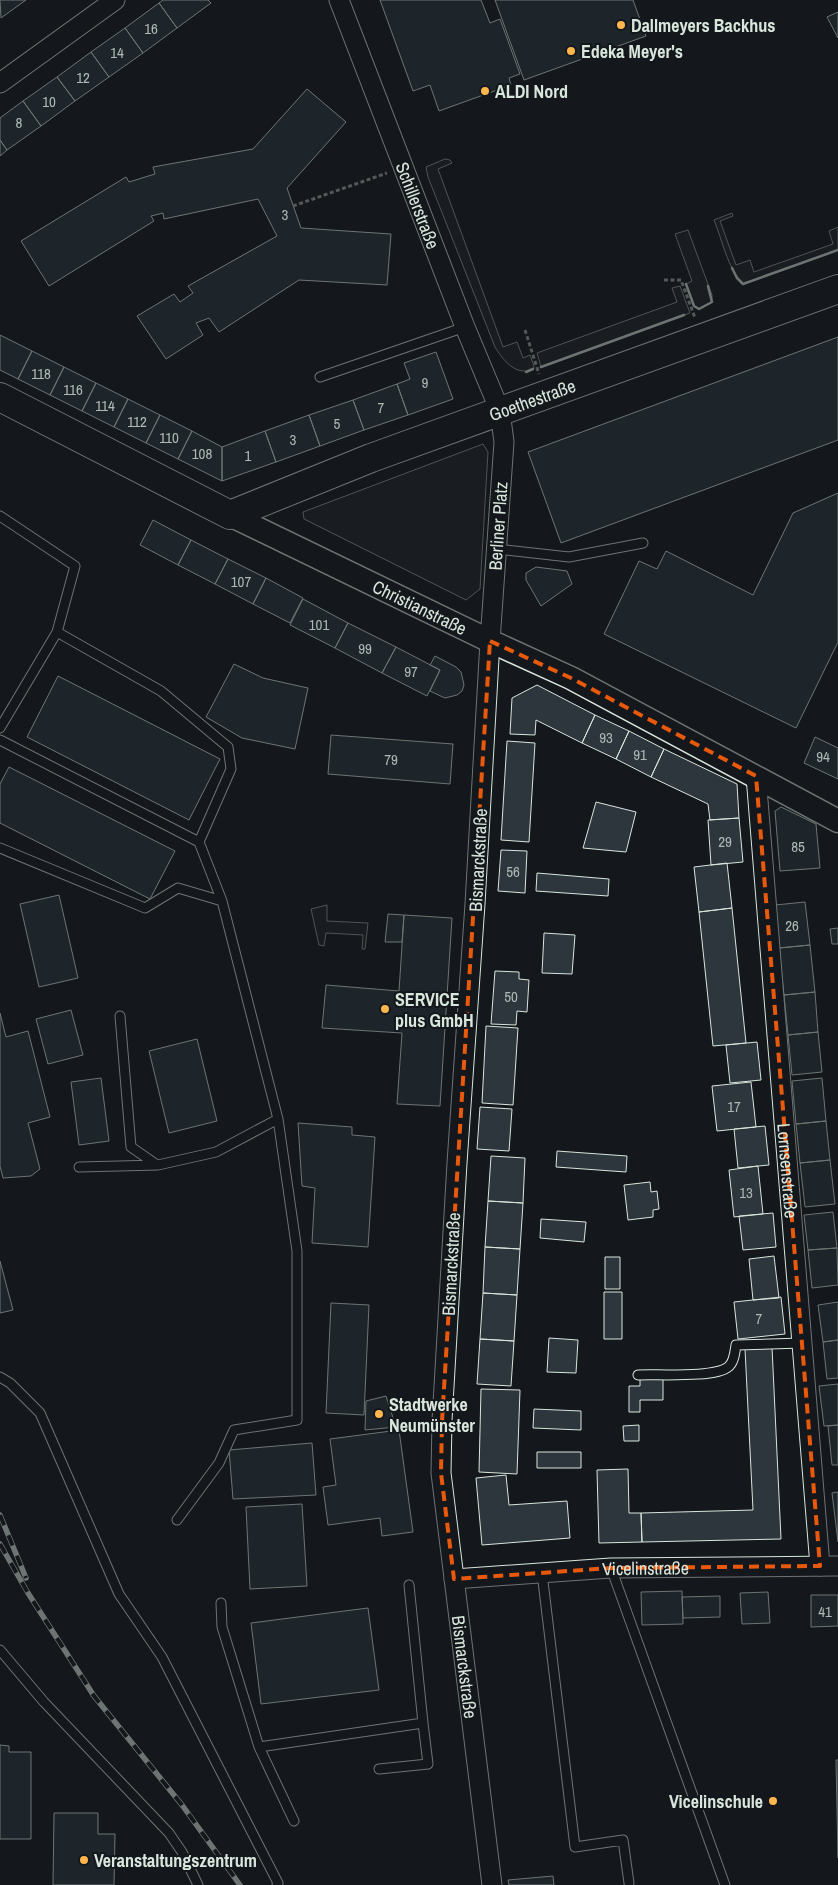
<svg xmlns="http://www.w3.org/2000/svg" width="838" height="1885" viewBox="0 0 838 1885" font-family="'Archivo Narrow',sans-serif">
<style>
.green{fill:#202428;stroke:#939e99}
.building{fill:#2c363c;stroke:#d8e6dc}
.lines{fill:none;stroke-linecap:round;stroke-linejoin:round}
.service-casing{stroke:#d8e6dc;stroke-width:11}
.minor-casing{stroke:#d8e6dc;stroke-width:21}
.tertiary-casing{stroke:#d8e6dc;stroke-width:25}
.primary-casing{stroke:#d8e6dc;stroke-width:30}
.path{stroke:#9da8a2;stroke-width:3;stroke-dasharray:4 2.5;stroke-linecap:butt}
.service{stroke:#14181c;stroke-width:9}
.minor{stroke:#14181c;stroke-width:19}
.tertiary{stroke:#14181c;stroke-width:22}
.primary{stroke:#14181c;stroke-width:28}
.rail-casing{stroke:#d8e6dc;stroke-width:5.5}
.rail{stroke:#14181c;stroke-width:4;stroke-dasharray:11;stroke-linecap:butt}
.wall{stroke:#d8e6dc;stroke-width:2.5}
.marked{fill:none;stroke:#e8590c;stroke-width:4;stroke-dasharray:10 6;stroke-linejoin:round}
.poi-dot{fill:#ffb74d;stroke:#14181c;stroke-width:2}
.labels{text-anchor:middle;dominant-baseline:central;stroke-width:4;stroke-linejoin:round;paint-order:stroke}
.number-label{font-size:15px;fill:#adbab4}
.poi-label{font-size:18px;font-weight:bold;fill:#d8e6dc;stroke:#14181c;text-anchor:start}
.street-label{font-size:18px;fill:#d8e6dc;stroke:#14181c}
</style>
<rect width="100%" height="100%" fill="#14181c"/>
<path class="green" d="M445,159L450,160L452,163L438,169L503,347L517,342L523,358L530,355L534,366L533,369C516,377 503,360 495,347L428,177L426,167Z
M732,213L733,216L720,221L736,265L750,260L754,272L833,244L829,231L838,227V250L743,284C728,270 722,239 714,220Z
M688,230L712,295V302L699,309L694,306L686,284L692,281L675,234Z
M680,286L690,313L541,367L537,353L677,302L672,288Z
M483,444L488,452L480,589L466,600L304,519L303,512Z
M327,905V921L368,923L365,949H362L363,935L326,933L324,946L319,945L311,909Z"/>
<path class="building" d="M0,0H26L1,18Z
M163,0H208L211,3L177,28L159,3Z
M380,0H481L490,23L500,19L520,74L509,78L511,85L439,111L430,85L413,91Z
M495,0H633L646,36L524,80Z
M159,3L177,28L143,53L125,28Z
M838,12V38L827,17Z
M125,28L143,53L109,77L91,52Z
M91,52L109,77L75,101L57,77Z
M57,77L75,101L41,126L23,101Z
M307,89L346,122L287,188L301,228L391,234L387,285L299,280L219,332L209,318L196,323L203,335L166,359L137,316L174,294L180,302L193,293L188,286L277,236L258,199L164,219L163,213L151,216L154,221L49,286L21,241L126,177L129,182L155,174L153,167L253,149Z
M23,101L41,126L7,150L0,140V118Z
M0,140L7,150L0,156Z
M0,335L32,351L18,379L0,370Z
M838,337V440L561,543L528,452Z
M32,351L64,367L50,395L18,379Z
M436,352L453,399L408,415L397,384L410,379L404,363Z
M64,367L96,383L82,411L50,395Z
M96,383L128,399L114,427L82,411Z
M397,384L408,415L364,430L353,400Z
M128,399L160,415L146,443L114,427Z
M353,400L364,430L320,446L309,415Z
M160,415L192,431L178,459L146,443Z
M309,415L320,446L276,462L265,431Z
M192,431L222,447V481L178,459Z
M265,431L276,462L222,481V447Z
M838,493V642L796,728L604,634L639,561L657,569L666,551L753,595L793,513Z
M153,520L191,540L178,565L140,545Z
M191,540L228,559L215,584L178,565Z
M228,559L266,578L253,604L215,584Z
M536,567L567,571L572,584L541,606L526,580V573Z
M266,578L303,598L290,623L253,604Z
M303,599L348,623L335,648L290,625Z
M348,623L396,647L382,673L335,648Z
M396,647L440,670L427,696L382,673Z
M435,656L456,667L461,672L464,685L462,691L457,695L445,698L430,691L440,670L430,665Z
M234,664L263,678L308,688L295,749L242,738L206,717Z
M58,676L220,759L189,820L27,737Z
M537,685L595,715L582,743L536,720L535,735L510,734L512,698Z
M595,715L629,731L616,759L582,743Z
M629,731L664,749L651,777L616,759Z
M331,735L453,744L450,784L328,774Z
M815,737L838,748V779L804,763Z
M507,741L535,743L529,842L501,840Z
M664,749L737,784L739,818L710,820L708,804L651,777Z
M9,767L175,851L150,899L0,823V784Z
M596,802L636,812L626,852L583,848Z
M781,807L816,824L820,868L780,871L775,811Z
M739,818L743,862L711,865L708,820Z
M501,850L527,851L525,893L498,891Z
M727,863L732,908L699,912L694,867Z
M537,873L609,879L608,896L536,891Z
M59,895L78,978L39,987L20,904Z
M805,902L810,945L779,948L775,905Z
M732,908L746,1043L713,1046L699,912Z
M388,914L404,915L402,942H385Z
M404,915L452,918L440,1106L397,1104L402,1033L322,1028L326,985L399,991Z
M838,928V944H832L830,929Z
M544,933L575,935L572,974L542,973Z
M810,945L815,992L784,995L779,948Z
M495,971L519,972V979L529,980L527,1012L517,1011L516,1025L491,1024Z
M815,992L818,1032L788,1035L784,995Z
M71,1010L83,1055L48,1064L36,1019Z
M0,1013L6,1037L28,1031L50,1117L28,1123L40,1169L31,1176L3,1178L0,1166Z
M486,1026L518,1028L513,1105L482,1103Z
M818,1032L822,1072L792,1075L788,1035Z
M197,1039L217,1121L169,1133L149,1051Z
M757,1042L761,1080L730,1083L726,1045Z
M101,1078L109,1141L79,1145L71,1082Z
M822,1078L826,1121L796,1124L792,1081Z
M751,1082L756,1127L717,1131L712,1086Z
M480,1107L512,1109L509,1151L477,1149Z
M826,1121L830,1160L800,1163L796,1124Z
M298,1123L352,1127V1135L375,1137L368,1247L312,1243L315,1188L302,1186Z
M765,1126L769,1165L738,1168L734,1129Z
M557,1151L627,1156L626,1172L556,1167Z
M491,1156L525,1158L523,1203L488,1201Z
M830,1160L835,1204L805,1207L800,1163Z
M758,1166L763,1214L734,1217L729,1170Z
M650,1182L651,1192L657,1191L659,1209L653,1210V1217L628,1220L624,1185Z
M488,1201L523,1203L520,1249L485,1247Z
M833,1212L837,1248L808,1250L804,1215Z
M773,1213L776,1247L743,1250L739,1216Z
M541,1219L586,1222L584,1242L540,1238Z
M485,1247L520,1249L517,1295L483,1293Z
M837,1248L838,1285L812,1288L808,1250Z
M774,1256L779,1298L753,1300L749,1259Z
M605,1257H620V1289H605Z
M0,1261L13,1310L0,1313Z
M604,1292H622V1339H604Z
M483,1293L517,1295L514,1341L480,1339Z
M781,1297L785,1334L738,1339L734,1302Z
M838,1302V1340L823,1342L818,1305Z
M331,1303L369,1305L364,1415L326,1413Z
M549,1338L578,1340L576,1373L547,1372Z
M480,1339L514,1341L511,1386L477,1384Z
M838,1340V1378L827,1379L823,1342Z
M772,1347L781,1539L642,1542L641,1513L753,1510L745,1349Z
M640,1379H663V1400H640V1412H629V1386H640Z
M838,1384V1425L824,1426L819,1386Z
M481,1389L520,1390L517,1474L479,1472Z
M386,1396L396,1427L365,1430L366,1401Z
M534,1409L581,1411V1430L533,1428Z
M639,1425V1441H624L623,1426Z
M838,1425V1465H832L828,1426Z
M399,1430L413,1532L382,1536L380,1518L328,1525L323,1487L336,1485L330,1439Z
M312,1443L316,1495L233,1499L229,1450Z
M537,1452H581V1468H537Z
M628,1469L629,1513H641L642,1542L599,1543L597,1470Z
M506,1475L509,1505L567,1501L570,1538L482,1545L476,1478Z
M838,1492V1542L832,1493Z
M302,1504L307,1586L250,1589L246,1507Z
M682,1591L683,1624L642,1625L641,1592Z
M768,1592L770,1623L742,1624L740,1593Z
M811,1595H838V1626L811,1627Z
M720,1596V1617L683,1618L682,1597Z
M368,1608L379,1690L261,1704L251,1623Z
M0,1745L9,1746V1752H31V1839H0Z
M836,1760H838V1858Z
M54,1813H98V1834H115L114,1885H53Z
M553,1876L554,1885H509L508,1880Z"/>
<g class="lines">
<defs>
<path id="service" d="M320,377L465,327
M0,516L75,566L57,632L0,728
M497,549L569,557L643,543
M57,632L161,691L228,747L231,769L199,842
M0,740L199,842L222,901
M0,848L145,908L178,888L222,901L278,1119
M120,1016L131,1147L157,1165
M79,1167L158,1165L216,1152L278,1119L297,1251V1420L234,1430L219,1463L177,1520
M638,1375C657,1374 715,1378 728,1367C734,1363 735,1352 736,1345L802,1343
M0,1377L10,1383L40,1413L119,1594L162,1657L278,1883L277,1885
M611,1568L725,1885
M542,1573L575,1847L623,1840L629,1883
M221,1603L222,1627L259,1747L423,1723L409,1585
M0,1650L44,1702L169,1833L182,1852L198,1885
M259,1747L294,1821
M379,1769L428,1764L423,1723"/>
<g id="minor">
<path id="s1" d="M339,0L465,327L500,411L504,442L490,641L475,904L457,1163L442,1421L441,1473L492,1885"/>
<path d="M0,83L115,0"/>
<path id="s2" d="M756,776L820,1566"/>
<path id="s3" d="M454,1579L611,1568L838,1566"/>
</g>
<g id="tertiary">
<path id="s4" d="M230,515L490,641L571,678L838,821"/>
</g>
<g id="primary">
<path id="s5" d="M0,397L230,515L371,458L838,289"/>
</g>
</defs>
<use href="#service" class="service-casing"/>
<use href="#minor" class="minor-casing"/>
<use href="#tertiary" class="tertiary-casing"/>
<use href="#primary" class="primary-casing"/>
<path class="path" d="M293,206L387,173
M664,280H681L695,318
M525,330L539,374"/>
<use href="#service" class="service"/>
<use href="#minor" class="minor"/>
<use href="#tertiary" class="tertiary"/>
<use href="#primary" class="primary"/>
<defs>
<path id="rail" d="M0,1515L26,1578
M0,1544L28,1593L94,1696L182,1805L240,1885"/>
</defs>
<use href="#rail" class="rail-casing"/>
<use href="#rail" class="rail"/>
<path class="wall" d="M732,268L737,278L743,284L838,250
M686,284L694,306L699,309L712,302L708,286
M541,367L684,315
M526,372L533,369"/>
</g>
<path d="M0 0H838V1885H0ZM490,641L571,678L756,776L820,1566L611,1568L454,1579L441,1473L442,1421Z" fill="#14181c" fill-opacity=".55" fill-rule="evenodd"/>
<path class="marked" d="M490,641L571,678L756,776L820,1566L611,1568L454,1579L441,1473L442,1421Z"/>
<g class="poi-dot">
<circle cx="621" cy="25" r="5"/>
<circle cx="571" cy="51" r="5"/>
<circle cx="485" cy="91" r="5"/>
<circle cx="385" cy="1009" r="5"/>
<circle cx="379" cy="1414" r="5"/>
<circle cx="773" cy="1801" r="5"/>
<circle cx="84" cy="1860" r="5"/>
</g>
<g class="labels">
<g class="number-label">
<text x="151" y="28">16</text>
<text x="117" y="52">14</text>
<text x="83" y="77">12</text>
<text x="49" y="101">10</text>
<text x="19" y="122">8</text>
<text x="285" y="214">3</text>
<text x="41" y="373">118</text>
<text x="425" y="382">9</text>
<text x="73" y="389">116</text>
<text x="105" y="405">114</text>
<text x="381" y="407">7</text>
<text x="137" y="421">112</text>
<text x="337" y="423">5</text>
<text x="169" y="437">110</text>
<text x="293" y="439">3</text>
<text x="202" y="453">108</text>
<text x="248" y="455">1</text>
<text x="241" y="581">107</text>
<text x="319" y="624">101</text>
<text x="365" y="648">99</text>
<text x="411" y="671">97</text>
<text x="606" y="737">93</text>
<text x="640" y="754">91</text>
<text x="823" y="756">94</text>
<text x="391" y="759">79</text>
<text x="725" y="841">29</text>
<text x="798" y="846">85</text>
<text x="513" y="871">56</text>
<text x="792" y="925">26</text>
<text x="511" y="996">50</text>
<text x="734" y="1106">17</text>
<text x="746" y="1192">13</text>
<text x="759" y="1318">7</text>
<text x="825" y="1611">41</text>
</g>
<g class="poi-label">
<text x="631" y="25">Dallmeyers Backhus</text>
<text x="581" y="51">Edeka Meyer's</text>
<text x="495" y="91">ALDI Nord</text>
<text x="395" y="999">SERVICE<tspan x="395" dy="21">plus GmbH</tspan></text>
<text x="389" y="1404">Stadtwerke<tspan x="389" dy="21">Neumünster</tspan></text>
<text x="763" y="1801" text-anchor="end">Vicelinschule</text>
<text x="94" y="1860">Veranstaltungszentrum</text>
</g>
<g class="street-label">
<text stroke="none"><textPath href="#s1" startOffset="220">Schillerstraße</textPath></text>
<text stroke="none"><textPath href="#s5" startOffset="582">Goethestraße</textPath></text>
<text transform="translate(498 526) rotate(-86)">Berliner Platz</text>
<text stroke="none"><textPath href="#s4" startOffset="211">Christianstraße</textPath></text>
<text transform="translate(478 860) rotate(-87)">Bismarckstraße</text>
<text stroke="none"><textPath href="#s2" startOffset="396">Lornsenstraße</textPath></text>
<text transform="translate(451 1264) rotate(-87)">Bismarckstraße</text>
<text stroke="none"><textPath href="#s3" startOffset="192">Vicelinstraße</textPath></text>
<text stroke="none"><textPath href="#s1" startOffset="1701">Bismarckstraße</textPath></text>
</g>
</g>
</svg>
